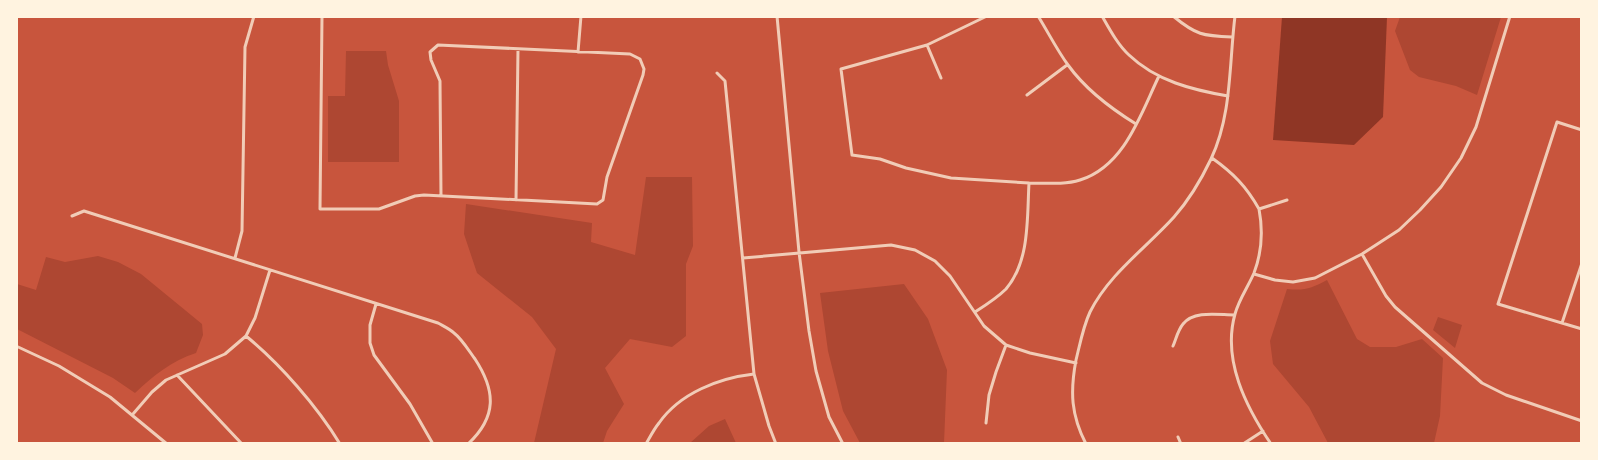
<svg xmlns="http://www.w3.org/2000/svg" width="1598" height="460" viewBox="0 0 1598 460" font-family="Mulish,sans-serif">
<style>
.green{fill:#ae4732}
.water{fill:#8f3625}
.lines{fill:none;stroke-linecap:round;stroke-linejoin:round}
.minor{stroke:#f1ccb7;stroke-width:3}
</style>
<rect width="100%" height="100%" fill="#c8553d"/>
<path class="green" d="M1400,17H1501L1477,95L1456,86L1419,77L1410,70L1395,31Z
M346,51H386L388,65L399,101V162H328V96H345Z
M646,177H692L693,246L686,264V336L672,347L630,339L605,368L624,404L607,431L603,443H534L556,349L532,317L477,273L464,234L466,204L592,223L591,242L635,255Z
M98,256L118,262L141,274L202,324L203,335L196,353C171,361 153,376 135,393L113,378L17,329V284L36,290L46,257L65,262Z
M1327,280L1357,339L1370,347H1396L1422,339L1443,358L1440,416L1434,443H1328L1309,407L1273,364L1270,341L1287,289C1305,291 1312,288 1327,280Z
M904,284L928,319L947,370L944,443H860L843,411L828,351L820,293Z
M1438,317L1462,325L1455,348L1433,330Z
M725,419L736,443H690L709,426Z"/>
<path class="water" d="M1282,17H1387L1383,117L1354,145L1273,140Z"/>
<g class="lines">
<path class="minor" d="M322,16L320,209H379L415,196L424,195L597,204L603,200L607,177L643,75L644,69L640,59L630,54L438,45L430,52L431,60L440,81L441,196
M777,16L799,252L809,331L816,371L829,417L843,444
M987,16L927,45L841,69L852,155L880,159L906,168L951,178L1029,183
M1038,16C1048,32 1057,50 1068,65C1086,90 1110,108 1136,124
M1102,16C1110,30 1118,45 1129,55C1156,81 1193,90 1228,96
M1173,16C1196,35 1203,36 1232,37
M927,45L941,78
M578,52L581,16
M717,73L725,81L754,374L769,426L776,444
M1027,95L1067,65
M1582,130L1557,122L1498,304L1582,329
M1212,158C1233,173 1246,186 1259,209L1287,200
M516,200L518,49
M1259,209C1263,230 1262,252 1254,273C1248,287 1239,299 1235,314C1222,360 1246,407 1271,444
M72,216L84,211L438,323C443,326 450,329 454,333C462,339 469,351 475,359C496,391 497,417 468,444
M1362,254L1386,296L1395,307L1482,383L1506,395L1582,421
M235,258L242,231L245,47L254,16
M743,258L891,245L915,250L935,261L950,276L984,326L1006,345L1030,353L1076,363
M1254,274L1275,280L1293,282L1315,278L1362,254L1399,230L1420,210L1441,187L1461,158L1476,127L1510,16
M376,304L370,325V343L374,355L410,404L433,444
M975,312C986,305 997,298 1006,289C1030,261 1027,218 1029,183C1046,183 1064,185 1080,180C1125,166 1141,113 1159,76
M1562,323L1582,263
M246,336C280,364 317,406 340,444
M16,346L59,366L110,397L167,444
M1173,346C1176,339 1178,330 1183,324C1194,310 1219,315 1234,315
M177,375L242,444
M133,414L152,392L166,380L225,354L246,336L255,318L270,270
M986,423L989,395L996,372L1006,345
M1178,437L1181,444
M646,444C650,437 654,429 659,423C680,393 719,378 754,374
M1086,444C1071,415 1070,392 1076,360C1080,344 1083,327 1090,312C1109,274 1146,248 1174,217C1189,200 1201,180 1211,159C1232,115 1229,64 1235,16
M1243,444L1263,431"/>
</g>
<rect width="1598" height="460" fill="none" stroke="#fff3e0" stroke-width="36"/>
</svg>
